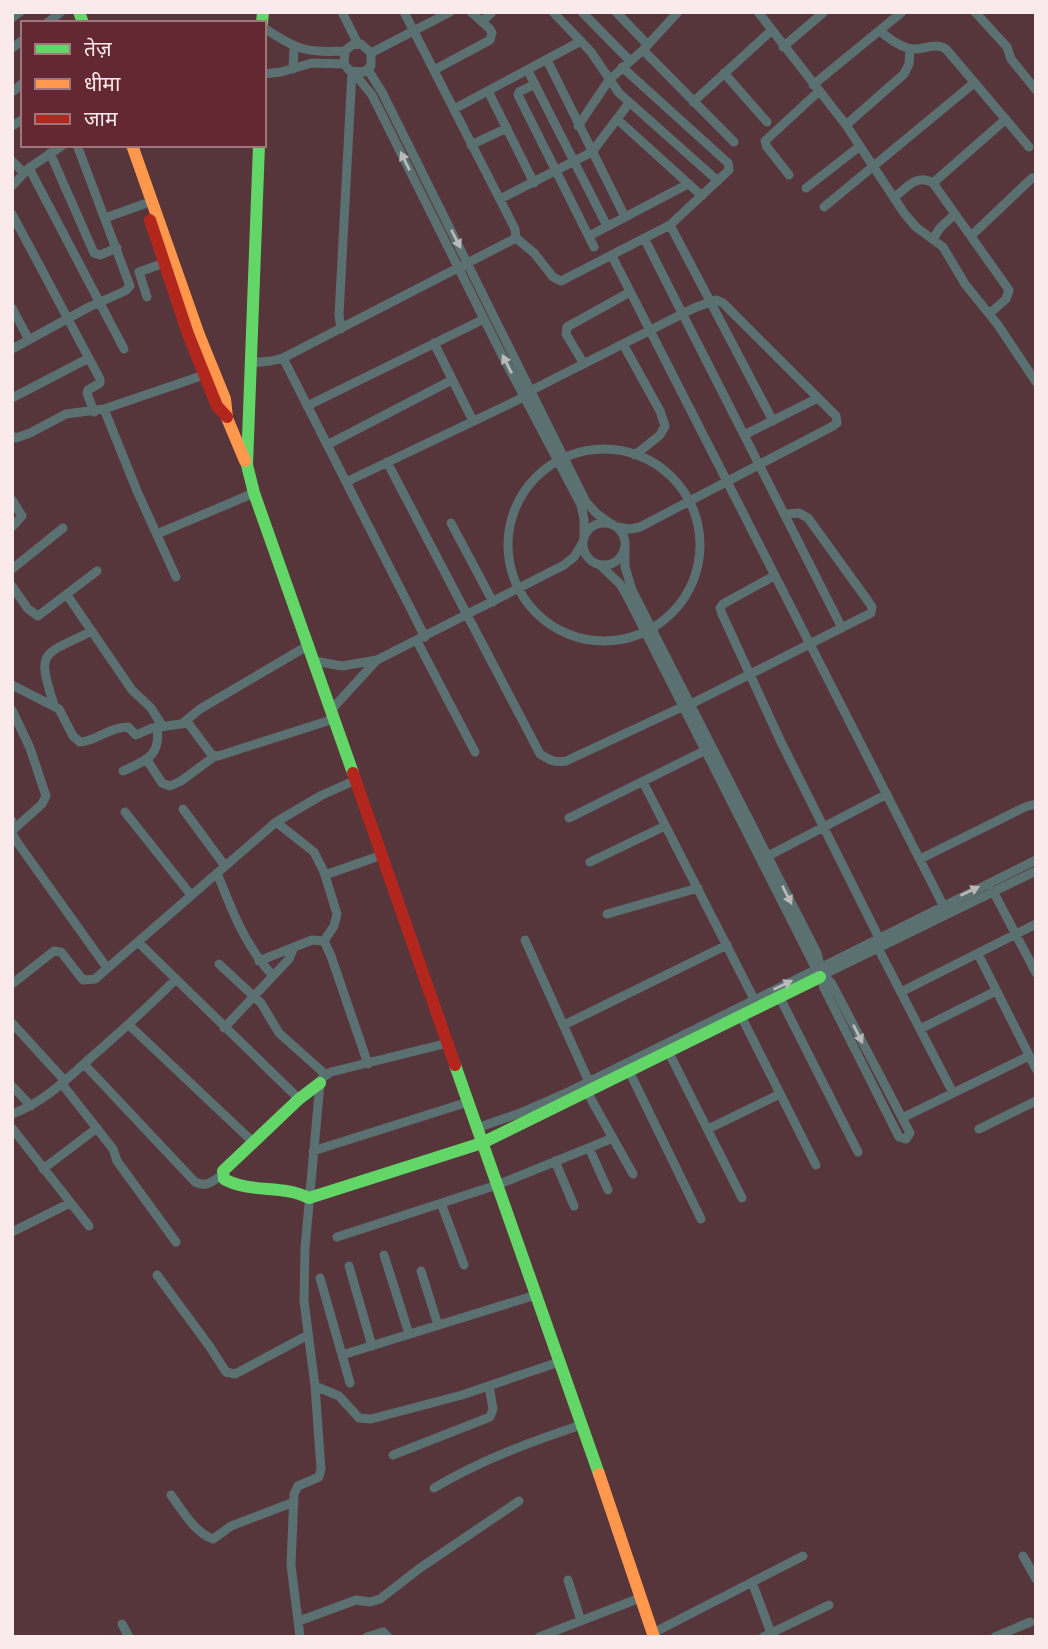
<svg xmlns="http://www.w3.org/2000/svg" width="1048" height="1649" viewBox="0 0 1048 1649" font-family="'Noto Sans','Noto Sans Devanagari',sans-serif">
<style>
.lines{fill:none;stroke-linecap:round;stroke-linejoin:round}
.street{stroke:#5b7071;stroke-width:9}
.fast{stroke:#63d668;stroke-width:12}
.slow{stroke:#ff974d;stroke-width:12}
.jam{stroke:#b3261e;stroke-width:12}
.oneway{fill:#bab9ba}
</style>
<rect width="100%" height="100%" fill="#56353b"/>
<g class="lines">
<path class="street" d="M342,12L358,44
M553,12L591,52L619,93L718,181
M582,12L630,61
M616,12L648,45
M758,12L846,125L904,213L916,227L943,247L965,284L998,325L1036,382
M975,12L1007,47L1011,59L1036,90
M12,18L20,12
M482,22L492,12
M47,23L61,12
M264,28C297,50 306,53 345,51L352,45L361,44L371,53V66L364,72L350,71L344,64L345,51
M881,32C890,39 900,47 912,49C924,50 935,42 946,49L1029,147
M783,47L824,12
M12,48L23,40
M643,50L734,142
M371,53L450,12
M547,60L625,217
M293,69L294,47
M368,70L382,92L586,502L597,514L611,524
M434,70L490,40L492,33L490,29L471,12
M528,71L607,226
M354,73L372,95L500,351L581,505L584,519V536
M724,73L767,122
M264,74L281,72L312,63L344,64
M535,84L519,92L518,95L594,247
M813,85L902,12
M488,91L534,183
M12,92L23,83
M693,102L772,30
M454,109L581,41
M618,120L702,196
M846,125L904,74L909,64L910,49
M12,126L23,119
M578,126L609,80L643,50L678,12
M471,145L507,128
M50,153L94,253L100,255L117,248
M12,161L24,173
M29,168L124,349
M789,175L767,147L765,141L818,92
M933,183L1006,119
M12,186L29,168L63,145
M806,188L860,146
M894,198C906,188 917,173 933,183L1009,290L1006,299L989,314
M500,199L592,152L629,103
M824,207L974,83
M12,214L100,379V383L88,390L87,393L94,412
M105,218L144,204
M670,225L773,421
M589,236L688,184
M971,236L1032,178
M516,238L534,253L553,277L561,281L670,225L729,170L728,163L622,67
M644,238L842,628
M933,239L940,228L955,214
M612,256L943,905
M147,297L139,272L164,263
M12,308L29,340
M341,329L339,315L352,72
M434,343L473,421
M623,344L660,411L665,426L660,435L635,455
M12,349L89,307L125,291L130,286L77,145
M283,358L425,637
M250,363L271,361L283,358L516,238L515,229L404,12
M584,364L566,334L567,327L630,292
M532,390L694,308L716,300L723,303L836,416L837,423L833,426L640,527L631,529L617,527
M12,398L89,358
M307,406L484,319
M104,409L137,491L176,577
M744,435L818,398
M12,436L16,438L30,433L66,414L104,409L204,375
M327,445L452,380
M508 545a96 96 0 1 1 192 0a96 96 0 1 1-192 0Z
M387,462L540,754C549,760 555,763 566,761L682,707
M346,482L524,397
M12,500L22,516L12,527
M583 544a21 21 0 1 1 42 0a21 21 0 1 1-42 0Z
M451,523L493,602
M157,534L254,493
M625,546V567L632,590L817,953L820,966
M600,565L620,584L625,592L816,969
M12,569L63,528
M774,576L723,604L720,608L722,614L781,742L879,938
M12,586L28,609L38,616L97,571
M67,595L132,690L151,708L163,727
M417,641L475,752
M314,661L342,666L377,660L564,565L574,557L583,542
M12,685L59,709L73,736L80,742C97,741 109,727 128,727L136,735L152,728L188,723L212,755L218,756L334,719
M691,704L871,613L872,607L868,601L808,518L799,513L786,514
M54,705C36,649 42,656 92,631
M12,710L30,748L46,796L42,804L13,830
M331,710L376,661
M184,722L200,709L309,645
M147,760L162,783L170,786L181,781L215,756
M123,771C147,760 161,756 157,727
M643,782L754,999
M183,809L225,866
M125,812L191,895
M569,818L704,751
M12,821L13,835L17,842L107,968
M276,822L314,852L324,872L337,914L334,926L324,941
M768,856L887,794
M920,859L1025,807L1036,804
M590,862L665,826
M217,873C232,910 245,946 273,976
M325,875L382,855
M993,891L1036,973
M607,914L698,888
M525,940L589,1082
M138,942L299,1099
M878,948L953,1093
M978,954L1036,1069
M259,961L312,940L324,941L331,956L368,1064
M219,964L261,1003L279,1033L326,1075
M818,967L825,969V974L821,977L824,988L899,1137L906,1139L910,1133L832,984L824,975
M822,967L1036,860
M825,974L1036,871
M12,984L54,951L61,952L83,980L95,979L276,822L322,795L356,780
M901,992L1036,924
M780,998L858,1152
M741,1016L816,1165
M12,1023L65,1081
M129,1025L253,1142
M564,1025L727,945
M224,1028L289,959L294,947
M920,1029L996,991
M668,1051L742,1198
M84,1064L195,1182C206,1188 213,1181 222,1175
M629,1071L701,1219
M62,1084L113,1149L117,1161L176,1242
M12,1086L31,1106
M587,1092L633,1174
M12,1114C42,1103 64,1082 87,1061C117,1035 147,1008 175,980
M902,1118L1029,1056
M12,1128L89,1226
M477,1128L520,1113L568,1092L815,970
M708,1129L780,1094
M979,1129L1036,1101
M589,1148L608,1190
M313,1151L468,1102
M555,1161L574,1206
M43,1169L97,1128
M441,1203L464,1265
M12,1232L70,1203
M337,1237L497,1185L613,1138
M384,1255L409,1334
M349,1266L372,1346
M421,1271L438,1325
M157,1275L210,1347L226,1372L235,1374L308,1335
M320,1278L350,1383
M342,1355L536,1295
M315,1386L339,1396L359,1418L371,1419L462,1395L559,1362
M393,1455L490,1417L493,1409L489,1386
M434,1488C481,1460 530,1442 581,1425
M171,1495C182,1510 195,1533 213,1539L231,1526L294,1502
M1023,1556L1036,1579
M568,1580L581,1621
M752,1582L771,1633
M299,1621L356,1600L370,1602L380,1599L420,1568L519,1501
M122,1624L129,1637
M653,1633L803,1556
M300,1637L291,1565L294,1494L298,1486L319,1477L321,1469L315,1386L304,1301L305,1248L320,1083L322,1078L331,1072L448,1043
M367,1637L383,1632L388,1637
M539,1637L640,1598
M763,1637L829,1605
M995,1637L1030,1622"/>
<path class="fast" d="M79,12L83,23
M262,23L263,12
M259,145L247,465L254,493L353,773
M455,1065L599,1474
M320,1083L299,1099L223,1171L224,1179C251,1194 282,1184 309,1198L482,1143L820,977"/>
<path class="slow" d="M132,145L199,335L225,399L227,418L245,461
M599,1474L654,1637"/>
<path class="jam" d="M150,220L188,334L217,406L227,417
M353,773L455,1065"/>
</g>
<defs><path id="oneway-solid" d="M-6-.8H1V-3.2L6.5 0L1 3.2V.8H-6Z" transform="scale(1.75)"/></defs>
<g class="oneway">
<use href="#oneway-solid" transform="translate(405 161) rotate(-116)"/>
<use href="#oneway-solid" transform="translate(456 239) rotate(63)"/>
<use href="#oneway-solid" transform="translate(507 364) rotate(-117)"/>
<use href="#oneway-solid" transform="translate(970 891) rotate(-26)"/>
<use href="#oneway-solid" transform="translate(787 895) rotate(63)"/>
<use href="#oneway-solid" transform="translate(783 985) rotate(-26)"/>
<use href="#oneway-solid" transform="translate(858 1034) rotate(63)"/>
</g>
<rect width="1048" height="1649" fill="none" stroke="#faeaeb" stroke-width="28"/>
<rect x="21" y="21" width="245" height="126" fill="#632832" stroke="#9f767c" stroke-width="2"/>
<rect x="35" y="44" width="35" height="10" fill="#63d668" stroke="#9f767c" stroke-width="2"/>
<text x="84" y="56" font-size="21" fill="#faeaeb">तेज़</text>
<rect x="35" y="79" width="35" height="10" fill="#ff974d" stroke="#9f767c" stroke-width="2"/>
<text x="84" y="91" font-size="21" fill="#faeaeb">धीमा</text>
<rect x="35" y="114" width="35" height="10" fill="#b3261e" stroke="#9f767c" stroke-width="2"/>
<text x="84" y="126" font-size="21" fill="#faeaeb">जाम</text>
</svg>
